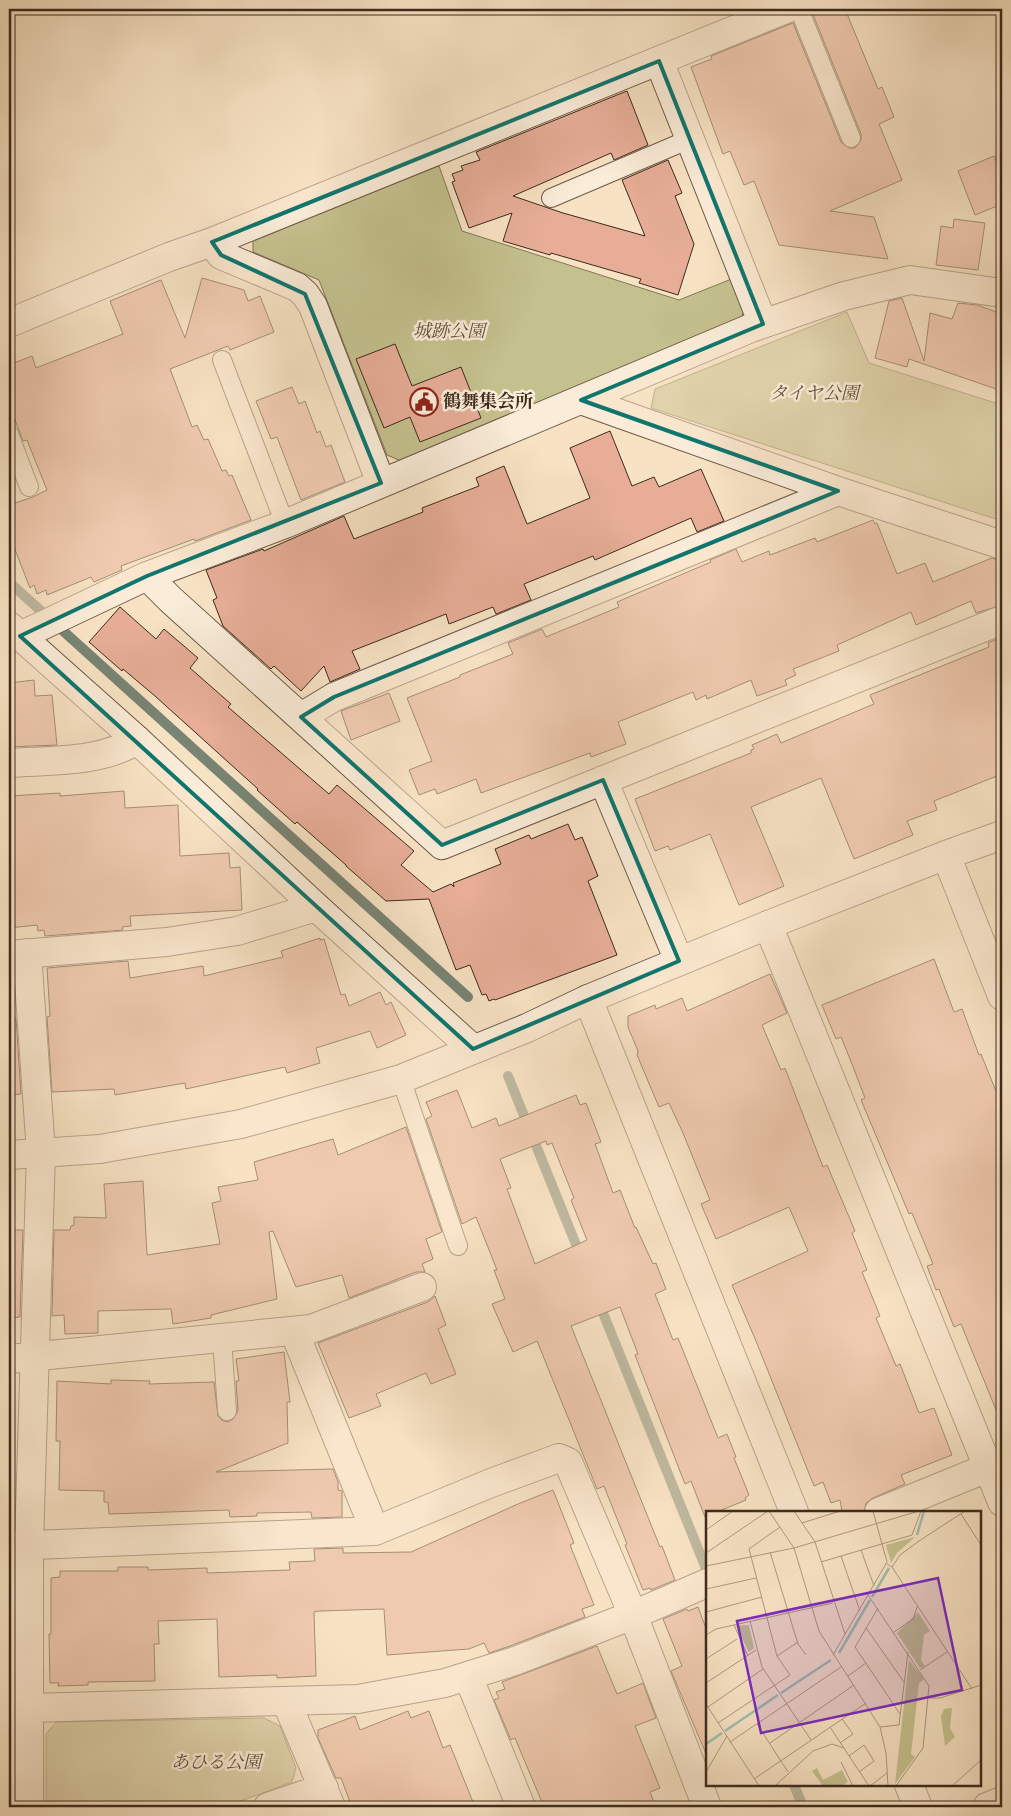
<svg xmlns="http://www.w3.org/2000/svg" width="1011" height="1816" viewBox="0 0 1011 1816" font-family="'IM FELL English','Noto Serif JP',serif">
<style>
.green{fill:#c4c18e;stroke:#817655}
.lines{fill:none;stroke-linecap:round;stroke-linejoin:round}
.stream{stroke:#788474;stroke-width:10}
.building{fill:#e7ad97;stroke:#3e2b1c;fill-rule:evenodd}
.service-casing{stroke:#6c5946;stroke-width:20}
.minor-casing{stroke:#6c5946;stroke-width:30}
.tertiary-casing{stroke:#6c5946;stroke-width:30}
.service{stroke:#faecd8;stroke-width:18}
.minor{stroke:#faecd8;stroke-width:28}
.tertiary{stroke:#faecd8;stroke-width:28}
.marked{fill:none;stroke:#0f766e;stroke-width:4;stroke-linejoin:round}
.labels{text-anchor:middle;dominant-baseline:central;stroke-width:5;stroke-linejoin:round;paint-order:stroke}
.park-label{font-size:18px;font-style:italic;fill:#605038;stroke:#faecd8}
.poi-label{font-size:18px;font-weight:bold;fill:#3e2b1c;stroke:#faecd8;text-anchor:start}
.inset-river{fill:none;stroke:#9ebfaf;stroke-width:2.5}
.inset-road{fill:none;stroke:#ad9980;stroke-width:1}
.view{fill:#7b2cbf;fill-opacity:0.15;stroke:#7b2cbf;stroke-width:2.5}
.inset-edge{fill:none;stroke:#3e2b1c;stroke-width:2.5}
</style>
<rect width="100%" height="100%" fill="#f7e2c3"/>
<filter id="stains"><feTurbulence type="fractalNoise" baseFrequency=".004" numOctaves="4"/><feColorMatrix values="0 0 0 0 .2 0 0 0 0 .09 0 0 0 0 .02 0 0 0 .5 -.17"/></filter>
<radialGradient id="worn" r=".72"><stop offset=".6" stop-color="#630" stop-opacity="0"/><stop offset="1" stop-color="#630" stop-opacity=".3"/></radialGradient>
<path class="green" d="M439,166L462,231L679,300L734,278L744,311L740,321L401,461L387,455L319,280L253,252V240Z
M847,312L869,363L1002,405V521L651,408L655,389Z
M264,1718L280,1726L296,1768L292,1782L225,1807H46V1734L56,1722Z"/>
<g class="lines">
<path class="stream" d="M9,582L468,997
M508,1076L581,1257
M599,1303L707,1571
M794,1785L803,1807"/>
</g>
<path class="building" d="M819,9H845L878,89L882,87L894,117L879,124L902,180L830,211L874,217L888,259L779,245L754,181L744,185L730,151L723,154L691,67L712,59L711,56L793,23L841,142L849,148H855L861,140V134L812,12Z
M627,91L648,145L614,160L611,153L513,196L563,213L645,236L622,180L668,160L682,193L675,196L694,244L678,295L639,283L641,279L551,253L550,255L503,241L512,213L469,228L452,182L455,181L452,174L463,170L461,166L480,160L476,152Z
M994,156L1002,176V204L975,215L958,171Z
M954,219L985,223L978,270L936,265L941,226L953,228Z
M202,278L244,290L248,301L260,296L274,332L230,350L228,346L170,369L192,427L197,425L204,440L208,439L222,471L226,470L229,476L232,475L251,520L195,541L194,539L121,566L122,570L94,582L91,577L47,595L46,590L37,594L34,585L30,588L9,534V505L33,497L47,490L27,440L23,441L9,404V365L32,356L36,368L123,334L110,301L161,280L185,338Z
M902,298L924,361L930,313L952,319L958,303L977,305L1002,314V391L909,359L907,367L875,358L889,301Z
M395,344L412,386L461,367L481,418L420,442L410,417L384,428L356,359Z
M292,387L299,404L305,401L317,433L320,431L326,447L331,445L345,482L301,500L277,437L271,439L256,401Z
M610,431L632,486L654,477L659,487L701,469L724,521L697,532L691,518L595,560L593,556L524,584L531,600L496,614L493,607L449,624L446,614L352,651L360,669L330,682L324,666L301,691L274,666L271,669L223,626L213,600L217,598L206,570L263,549L264,551L344,516L354,539L423,512L422,508L479,486L476,478L504,466L527,524L590,498L570,448Z
M873,520L875,524L877,523L897,574L925,563L933,582L992,558L997,560L1002,573V605L976,613L971,601L916,625L911,612L837,645L839,651L793,669L796,675L785,680L787,685L757,696L751,680L707,699L706,695L696,700L693,692L618,722L626,744L591,757L590,753L481,793L476,779L437,794L435,789L419,795L409,770L432,761L407,698L460,677V675L513,654L508,643L542,629L546,637L619,607L617,602L711,562L710,560L736,549L742,562L769,551L770,555L815,538L817,542Z
M120,607L156,639L164,629L198,658L190,668L231,704L228,707L329,794L337,785L414,851L401,865L433,892L451,884L454,887L453,883L501,864L495,849L529,835L531,839L568,824L575,840L582,837L598,876L588,881L617,955L495,1000L494,999L489,1001L486,994L482,995L470,965L456,970L429,899L386,901L346,866V865L297,822L295,824L257,790L258,789L155,696L123,669L122,671L89,642Z
M1002,637V774L934,801L937,810L907,821L913,835L854,859L821,778L751,807L784,886L739,905L710,834L670,850L668,846L655,851L635,799L751,753V750L754,749L752,745L777,734L781,743L874,704L870,695L989,647L988,643Z
M34,680L35,696L52,695L57,745L9,747V683Z
M389,693L400,721L351,740L341,711Z
M124,791L125,808L178,805L180,856L229,853L230,868L240,867L242,910L130,916L131,926L122,927L123,930L45,936L44,930L38,931L37,925L9,928V796L60,793V796Z
M320,938V940L324,939L341,995L345,994L349,1006L380,992L386,1005L391,1002L406,1035L377,1048L370,1031L316,1048L320,1063L287,1073L285,1067L186,1089L185,1083L115,1095L114,1089L52,1092L47,1017L50,1016L47,968L128,961L130,978L203,966L204,976L283,957L281,951Z
M934,959L954,1012L962,1009L979,1055L981,1054L1002,1106L1001,1422L961,1324L954,1327L939,1289L936,1290L927,1266L933,1264L912,1213L909,1214L861,1100L865,1098L852,1064L841,1037L836,1039L822,1005Z
M770,974L787,1013L762,1025L781,1070L785,1068L823,1167L827,1165L855,1231L852,1233L867,1270L862,1272L880,1316L876,1318L896,1366L900,1364L919,1413L934,1408L952,1455L901,1475L905,1484L873,1498L866,1503L864,1512H842L840,1500L831,1503L823,1482L814,1486L756,1341L732,1285L808,1251L789,1207L716,1239L701,1204L710,1200L683,1133L669,1103L659,1107L637,1055L638,1051L628,1027V1016L655,1005L656,1009L682,998L687,1011Z
M16,1018L21,1094L9,1095V1019Z
M457,1090L472,1128L496,1118L499,1126L576,1095L580,1105L586,1103L601,1142L595,1144L613,1193L620,1190L635,1228L636,1227L653,1264L656,1263L666,1289L655,1294L673,1340L678,1338L718,1438L727,1434L736,1457L734,1458L749,1495L745,1498L746,1500L717,1512H707V1516L705,1517L691,1481L685,1484L635,1355L638,1354L620,1307L571,1326L660,1547L662,1546L675,1580L651,1590L650,1588L643,1590L625,1545L627,1544L604,1486L597,1489L537,1341L513,1352L492,1304L505,1299L494,1270H497L476,1217L462,1224L426,1119L432,1116L426,1102ZM546,1141L547,1145L552,1143L574,1198L571,1200L587,1240L535,1264L507,1189L511,1188L500,1159Z
M406,1127L442,1232L426,1239L433,1259L422,1264L425,1272H416L349,1298L342,1275L296,1287L273,1231L269,1232L277,1299L211,1315V1318L173,1324L171,1309L98,1311V1333L65,1334L64,1315L52,1316L54,1230H70L71,1226L74,1225V1217L106,1218L104,1184L143,1181L147,1255L220,1244L212,1203L221,1201L218,1187L258,1180L254,1162L333,1139L338,1155Z
M9,1230H23L20,1317L9,1318Z
M435,1296L446,1325L438,1329L456,1374L431,1384L426,1373L376,1394L381,1406L349,1418L318,1343L428,1302Z
M284,1352L290,1402H287L288,1443L216,1472L333,1469L338,1482V1490L342,1491V1517L312,1518L311,1512L257,1513V1516L230,1517L229,1510L109,1514L108,1502H104V1491L59,1490L60,1441H56L57,1381L111,1384V1380L150,1381L149,1384L214,1382L218,1416L223,1421L228,1422L233,1419L238,1411L236,1381H239L236,1359Z
M553,1490L574,1543L570,1545L594,1605L582,1609L585,1617L510,1646L489,1653L484,1643L469,1649L387,1655L384,1609L319,1611L314,1612L316,1676L277,1678V1675L219,1677L217,1619L158,1621L159,1644H154L155,1681L88,1682V1685L58,1686L59,1683H50L49,1634H51V1578L60,1577V1571H118V1567H148V1570L207,1568V1573L290,1570L289,1562L315,1561L314,1549L343,1548V1553L411,1552L518,1504Z
M698,1607L707,1631V1756L671,1671L682,1666L663,1619L687,1609L688,1611Z
M597,1646L617,1694L643,1683L656,1718L635,1726L660,1788L650,1792L656,1807H544L515,1738L511,1740L494,1700L499,1698L496,1692L505,1689L502,1682Z
M408,1711L411,1718L429,1711L443,1748L450,1745L475,1807H352L341,1778H336L318,1738V1730L355,1716L360,1730Z"/>
<g class="lines">
<defs>
<path id="service" d="M799,9L851,138
M551,198L690,139
M222,360L285,524
M9,434L29,487
M401,1079L458,1246
M222,1338L227,1411"/>
<path id="minor" d="M659,61L763,324
M212,242L221,255L297,287L305,294L313,306L381,483
M9,323L169,257L212,242L786,9
M581,400L838,491L1002,545
M147,576L170,599L442,845L1002,620
M20,636L147,576L285,524L751,328L844,296L910,280L1002,293
M301,717L334,697L838,491
M9,763C51,760 101,763 137,740
M603,780L679,961
M768,925L1002,1502
M27,953L41,1153L29,1544V1807
M9,955L167,942L237,931L316,907
M588,999L794,1512
M294,1331L375,1531
M9,1359L311,1329L422,1287
M879,1512L1002,1462
M9,1546L375,1531L491,1483L559,1458L568,1462L633,1615L707,1807
M468,1676L521,1807
M286,1701L331,1807
M29,1708L358,1699L445,1683L515,1661L633,1615L707,1583
M909,1785L918,1807
M268,1807L324,1788
M987,1807L1002,1801"/>
<path id="tertiary" d="M9,626L137,740L316,907L473,1049
M946,855L1002,996
M9,1155L100,1149L241,1124L401,1079L527,1028L588,999L768,925L946,855L1002,835"/>
</defs>
<use href="#service" class="service-casing"/>
<use href="#minor" class="minor-casing"/>
<use href="#tertiary" class="tertiary-casing"/>
<use href="#service" class="service"/>
<use href="#minor" class="minor"/>
<use href="#tertiary" class="tertiary"/>
</g>
<path d="M0 0H1011V1816H0ZM659,61L763,324L581,400L838,491L334,697L301,717L442,845L603,780L679,961L473,1049L20,636L147,576L381,483L305,294L221,255L212,242Z" fill="#f7e2c3" fill-opacity=".55" fill-rule="evenodd"/>
<path class="marked" d="M659,61L763,324L581,400L838,491L334,697L301,717L442,845L603,780L679,961L473,1049L20,636L147,576L381,483L305,294L221,255L212,242Z"/>
<defs>
<symbol id="civic-ring" viewBox="-11 -11 22 22"><circle r="9.5" fill="#faecd8" stroke="#8f2418" stroke-width="1.5"/><path d="M-.6-6.5H3V-4.5H.6V-3L4-1V1h2V6H-6V1h2V-1L-.6-3ZM-1.2 2.5V6h2.4V2.5Z" fill="#8f2418"/></symbol>
</defs>
<g fill-rule="evenodd">
<use href="#civic-ring" x="408" y="386" width="32" height="32"/>
</g>
<g class="labels">
<g class="park-label">
<text x="449" y="332">城跡公園</text>
<text x="814" y="394">タイヤ公園</text>
<text x="216" y="1763">あひる公園</text>
</g>
<g class="poi-label">
<text x="443" y="402">鶴舞集会所</text>
</g>
</g>
<g transform="translate(706 1511)">
<rect width="275" height="275" fill="#f7e2c3"/>
<path d="M209,26L191,42L185,52L180,34ZM212,101L224,120L218,124L215,149L219,155L214,157L191,122ZM43,114L48,137L43,141L30,115ZM203,149L218,168L213,172L205,243L209,246L189,273ZM246,197L244,217L249,226L239,235L235,205L238,198ZM111,257L117,269L136,259L142,271L136,275H117L106,260Z" fill="#c4c18e"/>
<path class="inset-river" d="M211,24L218,0M166,86L183,57M133,142L164,89M75,182L125,149M19,220L72,184M0,233L16,222"/>
<path class="inset-road" d="M63,0L88,37L113,120L174,216L180,242L182,275M88,0L109,31L139,123M255,3L275,34M96,12L134,0M0,19L27,0M155,39L168,75M64,41L92,133L100,144M0,42L62,0M135,45L154,100M115,51L206,24L215,0M181,53L186,56L266,178M0,55L88,37L213,0M186,56L194,44L213,30L259,0M0,78L50,67M162,84L223,175L217,237L190,275M172,97L149,136L194,203M0,101L56,86M44,110L56,156L105,229M28,114L42,145M160,117L198,171M188,121L207,108L211,96M0,124L10,118L127,92M127,144L181,51L167,0M71,145L92,131M0,148L31,128M214,159L241,141M142,165L160,152M0,172L50,139M224,187H234L275,174M0,193L53,275M2,196L57,158M12,212L84,164L71,145L43,38L74,16M51,213L82,261M124,216L163,275M174,216L193,214L202,141M24,231L135,156M64,232L148,174M134,232L147,223L136,208M143,245L158,234L168,250L153,261M135,251L147,275M0,261L21,225M48,268L160,192M69,275L107,240L126,233L138,237M164,275L181,262M246,275L275,249"/>
<path class="view" d="M232,67L256,179L55,222L31,110Z"/>
<rect width="275" height="275" class="inset-edge"/>
</g>
<rect width="1011" height="1816" fill="none" stroke="#f7e2c3" stroke-width="30"/>
<rect x="10" y="10" width="991" height="1796" fill="none" stroke="#3e2b1c" stroke-width="2.5"/>
<rect x="15" y="15" width="981" height="1786" fill="none" stroke="#3e2b1c"/>
<rect width="100%" height="100%" filter="url(#stains)"/>
<rect width="100%" height="100%" fill="url(#worn)"/>
</svg>
